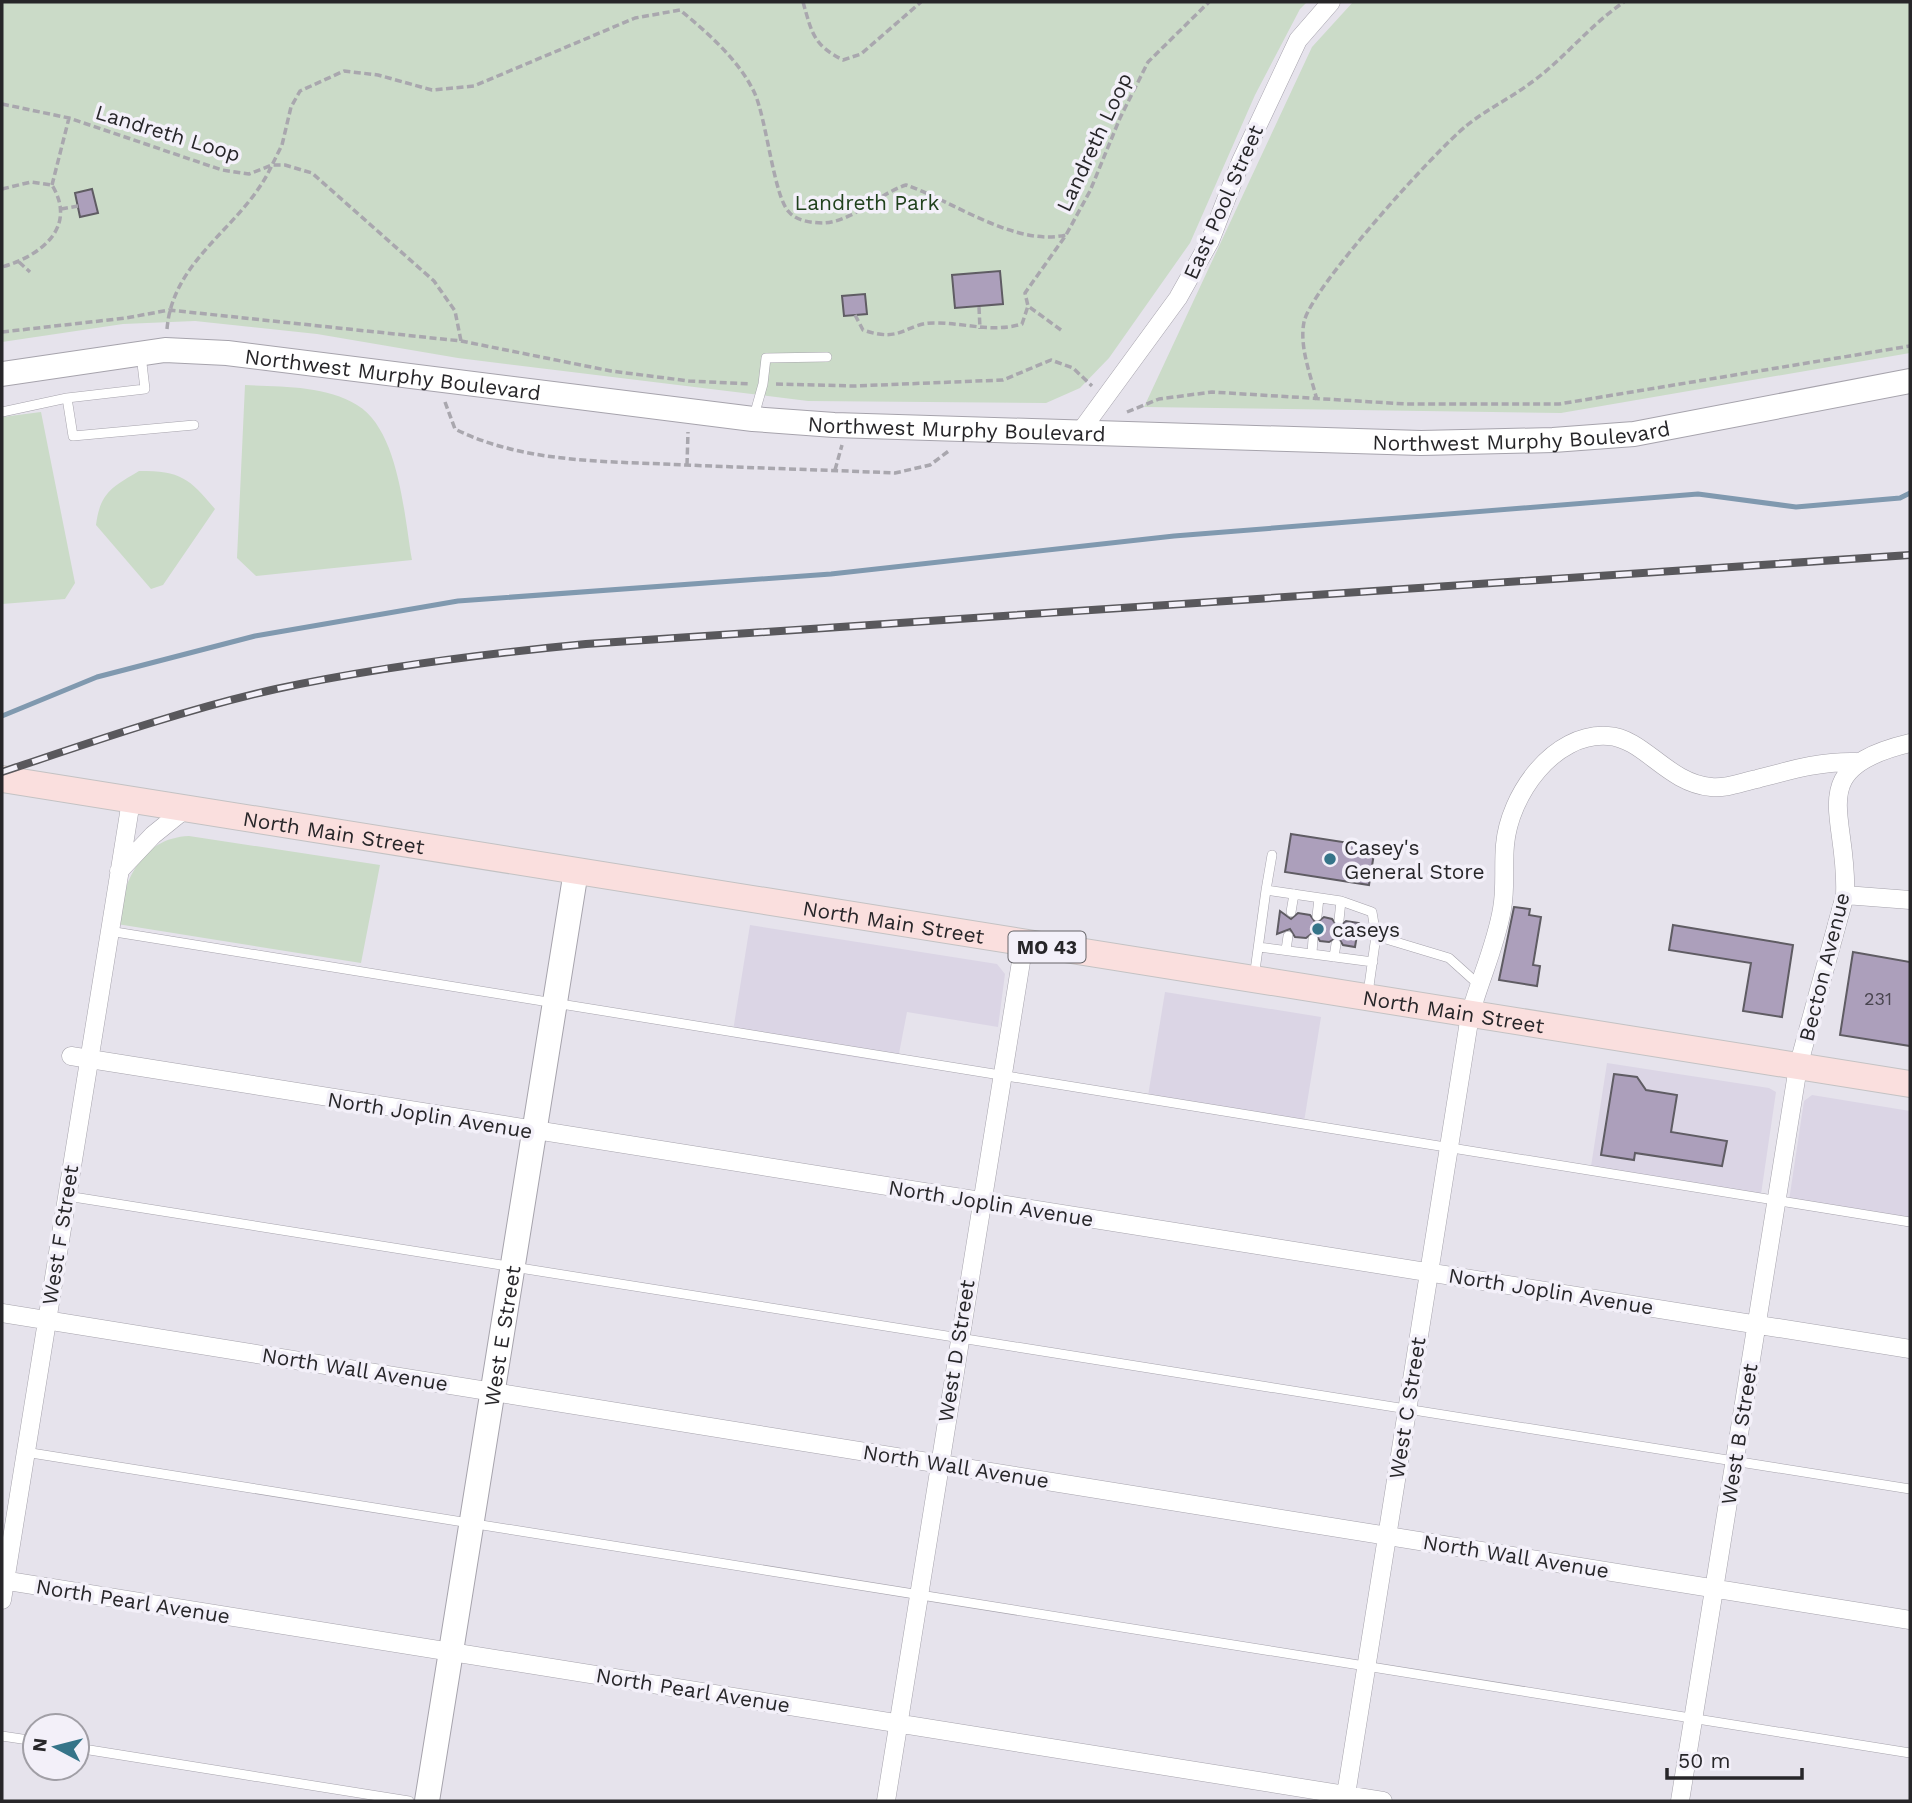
<svg xmlns="http://www.w3.org/2000/svg" width="1912" height="1803" viewBox="0 0 1912 1803" font-family="'Work Sans',sans-serif">
<style>
.built{fill:#dbd5e5}
.green{fill:#cbdbc8}
.lines{fill:none;stroke-linecap:round;stroke-linejoin:round}
.stream{stroke:#8099af;stroke-width:5}
.building{fill:#ac9fbb;stroke:#5f5c63;stroke-width:2}
.lane-casing{stroke:#a6a3ac;stroke-width:10}
.street-casing{stroke:#a6a3ac;stroke-width:19}
.secondary-casing{stroke:#a6a3ac;stroke-width:26}
.primary-casing{stroke:#c3c2c3;stroke-width:28}
.path{stroke:#a9a7ae;stroke-width:3.5;stroke-dasharray:7 3.5;stroke-linecap:butt}
.lane{stroke:#fff;stroke-width:9}
.street{stroke:#fff;stroke-width:18}
.secondary{stroke:#fff;stroke-width:24}
.primary{stroke:#fadfde;stroke-width:26}
.rail-casing{stroke:#59585c;stroke-width:8}
.rail{stroke:#f3f0f9;stroke-width:5;stroke-dasharray:16;stroke-linecap:butt}
.poi-dot{fill:#357489;stroke:#f3f0f9;stroke-width:2.5}
.labels{text-anchor:middle;dominant-baseline:central;stroke-width:7;stroke-linejoin:round;paint-order:stroke}
.number-label{font-size:18px;fill:#48444e}
.shield{fill:#f3f0f9;stroke:#646367;stroke-width:2}
.shield-label{font-size:19px;font-weight:bold;fill:#272629}
.street-label{font-size:21px;fill:#272629;stroke:#f3f0f9}
.park-label{font-size:21px;fill:#21421d;stroke:#f3f0f9}
.poi-label{font-size:21px;fill:#272629;stroke:#f3f0f9;text-anchor:start}
</style>
<rect width="100%" height="100%" fill="#e6e3ec"/>
<path class="built" d="M750,925L997,964L1005,974L998,1027L907,1012L897,1064L732,1037Z
M1165,992L1321,1017L1303,1128L1147,1102Z
M1607,1063L1769,1088L1776,1092L1760,1201L1590,1173Z
M1812,1095L1910,1111V1227L1788,1207L1804,1101Z"/>
<path class="green" d="M2,2H1307L1300,9L1255,95L1190,243L1109,358L1080,388L1046,403L808,401L458,358L317,334L195,321L123,324L2,342Z
M1353,2H1910V353L1561,413L1144,407L1312,47Z
M245,385C281,387 325,385 357,405C399,430 404,515 412,560L256,576L237,558Z
M41,412L75,583L65,599L2,604V417Z
M139,471C181,471 189,478 215,509L163,585L151,589L96,525C100,493 112,487 139,471Z
M189,836L380,865L361,963L117,924C124,882 140,838 189,836Z"/>
<g class="lines">
<path class="stream" d="M2,716L97,677L255,636L458,601L831,574L1174,536L1698,494L1796,507L1900,498L1910,493"/>
</g>
<path class="building" d="M92,189L98,213L80,217L75,193Z
M1000,271L1003,304L955,308L952,275Z
M865,294L867,314L844,316L842,296Z
M1291,834L1375,847L1369,885L1285,872Z
M1514,907L1530,909L1529,915L1541,917L1533,965L1540,966L1537,986L1499,980Z
M1280,911L1291,919L1298,913L1310,915L1316,923L1324,917L1332,919L1338,927L1346,921L1359,923L1355,947L1343,945L1338,937L1329,942L1320,941L1314,932L1306,938L1295,937L1290,929L1277,934Z
M1673,925L1793,945L1782,1017L1743,1011L1751,963L1669,950Z
M1853,952L1910,962V1046L1840,1035Z
M1614,1074L1637,1077L1646,1090L1677,1095L1671,1132L1727,1141L1722,1166L1635,1153L1634,1160L1601,1155Z"/>
<g class="lines">
<defs>
<path id="lane" d="M141,355L145,389L67,398L73,436L194,425
M2,412L67,398
M754,416L763,384L766,358L827,357
M1266,890L1272,855
M1291,912L1294,894
M1317,916L1319,898
M1339,920L1341,901
M109,931L1910,1222
M1259,947L1373,962
M1286,950L1288,936
M1312,953L1313,939
M1334,957L1336,944
M1254,978L1266,890L1341,901L1372,912L1376,936L1449,958L1479,985
M1368,993L1376,936
M67,1196L1910,1489
M25,1452L1910,1753
M2,1736L35,1741
M77,1748L409,1801"/>
<path id="street" d="M1080,432L1178,298L1210,241L1241,161L1298,40L1331,2
M119,871L153,835L184,810
M1845,895L1910,900
M71,1056L1910,1349
M2,1313L1910,1620
M2,1580L1383,1801
M2,1600L131,801
M886,1801L1024,943
M1345,1801L1470,1015C1480,979 1496,945 1502,909C1506,888 1503,866 1505,845C1509,796 1553,732 1608,736C1644,738 1667,783 1711,787C1726,789 1742,782 1757,779C1791,770 1821,761 1856,762
M1680,1801L1798,1067L1845,895C1849,814 1801,769 1910,743"/>
<g id="secondary">
<path id="s1" d="M2,374L165,350L227,353L753,419L834,425L1421,443L1553,440L1634,434L1910,381"/>
<path id="s2" d="M427,1801L576,871"/>
</g>
<g id="primary">
<path id="s3" d="M2,779L1910,1084"/>
</g>
</defs>
<use href="#lane" class="lane-casing"/>
<use href="#street" class="street-casing"/>
<use href="#secondary" class="secondary-casing"/>
<use href="#primary" class="primary-casing"/>
<path class="path" d="M803,2C812,33 813,45 843,60L861,54L921,2
M2,104L69,118L222,170L249,174L272,165L282,145L291,107L300,91L344,71L378,75L432,90L474,86L635,18L680,10C708,33 740,61 755,94C767,122 774,197 789,212C796,221 813,223 824,223C854,221 878,194 906,185C953,201 1015,247 1066,235
M52,185L69,118
M2,189L31,182L52,185C78,228 40,256 2,267
M61,209L78,206
M19,262L30,272
M979,307L980,329
M855,315L863,330C903,344 905,322 936,323C967,323 991,333 1022,324L1028,306
M167,329C173,257 244,227 272,165H285L312,173L434,281L455,311L461,341
M1061,330L1028,306L1025,293L1066,235L1090,191L1120,118L1148,62L1209,2
M2,332L126,318L169,310L461,341L611,371L689,381L751,384
M776,384L854,386L1003,380L1051,360L1073,368L1092,386
M1317,400C1311,376 1299,347 1304,322C1311,288 1435,151 1466,126C1487,109 1511,98 1532,82C1565,58 1590,25 1624,2
M445,402L455,429C525,464 609,461 686,465C756,468 826,470 895,473L930,465L950,450
M1127,412L1159,399L1212,392L1406,404H1559L1910,346
M687,465L688,432
M835,470L842,445"/>
<use href="#lane" class="lane"/>
<use href="#street" class="street"/>
<use href="#secondary" class="secondary"/>
<use href="#primary" class="primary"/>
<defs>
<path id="rail" d="M2,772C92,742 183,710 276,689C378,667 482,654 586,644L1910,555"/>
</defs>
<use href="#rail" class="rail-casing"/>
<use href="#rail" class="rail"/>
</g>
<g class="poi-dot">
<circle cx="1330" cy="859" r="7"/>
<circle cx="1318" cy="929" r="7"/>
</g>
<g class="labels">
<g class="number-label">
<text x="1878" y="998">231</text>
</g>
<rect class="shield" x="1008.5" y="931.5" width="77" height="31" rx="5"/>
<g class="shield-label">
<text x="1047" y="947">MO 43</text>
</g>
<g class="street-label">
<text transform="translate(168 133) rotate(17)">Landreth Loop</text>
<text transform="translate(1094 142) rotate(-65)">Landreth Loop</text>
<text transform="translate(1223 202) rotate(-66)">East Pool Street</text>
<text stroke="none"><textPath href="#s1" startOffset="394">Northwest Murphy Boulevard</textPath></text>
<text stroke="none"><textPath href="#s1" startOffset="961">Northwest Murphy Boulevard</textPath></text>
<text stroke="none"><textPath href="#s1" startOffset="1526">Northwest Murphy Boulevard</textPath></text>
<text stroke="none"><textPath href="#s3" startOffset="336">North Main Street</textPath></text>
<text stroke="none"><textPath href="#s3" startOffset="903">North Main Street</textPath></text>
<text transform="translate(1824 967) rotate(-76)">Becton Avenue</text>
<text stroke="none"><textPath href="#s3" startOffset="1470">North Main Street</textPath></text>
<text transform="translate(430 1115) rotate(9)">North Joplin Avenue</text>
<text transform="translate(991 1203) rotate(9)">North Joplin Avenue</text>
<text transform="translate(60 1235) rotate(-81)">West F Street</text>
<text transform="translate(1551 1291) rotate(9)">North Joplin Avenue</text>
<text stroke="none"><textPath href="#s2" startOffset="471">West E Street</textPath></text>
<text transform="translate(956 1351) rotate(-81)">West D Street</text>
<text transform="translate(355 1369) rotate(9)">North Wall Avenue</text>
<text transform="translate(1407 1408) rotate(-81)">West C Street</text>
<text transform="translate(1739 1434) rotate(-81)">West B Street</text>
<text transform="translate(956 1466) rotate(9)">North Wall Avenue</text>
<text transform="translate(1516 1556) rotate(9)">North Wall Avenue</text>
<text transform="translate(133 1601) rotate(9)">North Pearl Avenue</text>
<text transform="translate(693 1690) rotate(9)">North Pearl Avenue</text>
</g>
<g class="park-label">
<text x="867" y="202">Landreth Park</text>
</g>
<g class="poi-label">
<text x="1344" y="847">Casey's<tspan x="1344" dy="24">General Store</tspan></text>
<text x="1332" y="929">caseys</text>
</g>
</g>
<rect width="1912" height="1803" fill="none" stroke="#272629" stroke-width="7"/>
<g transform="translate(56 1747) rotate(277)"><circle r="33" fill="#f3f0f9" stroke="#a19fa6" stroke-width="2"/>
<path d="M0-5L12 26L0 18L-12 26Z" fill="#357489"/>
<text y="-10" font-size="19" font-weight="bold" text-anchor="middle" fill="#272629">N</text>
</g>
<path d="M1667 1768v10h135v-10" fill="none" stroke="#272629" stroke-width="3.5"/>
<text x="1678" y="1768" font-size="21" fill="#272629" stroke="#f3f0f9" stroke-width="5" paint-order="stroke">50 m</text>
</svg>
